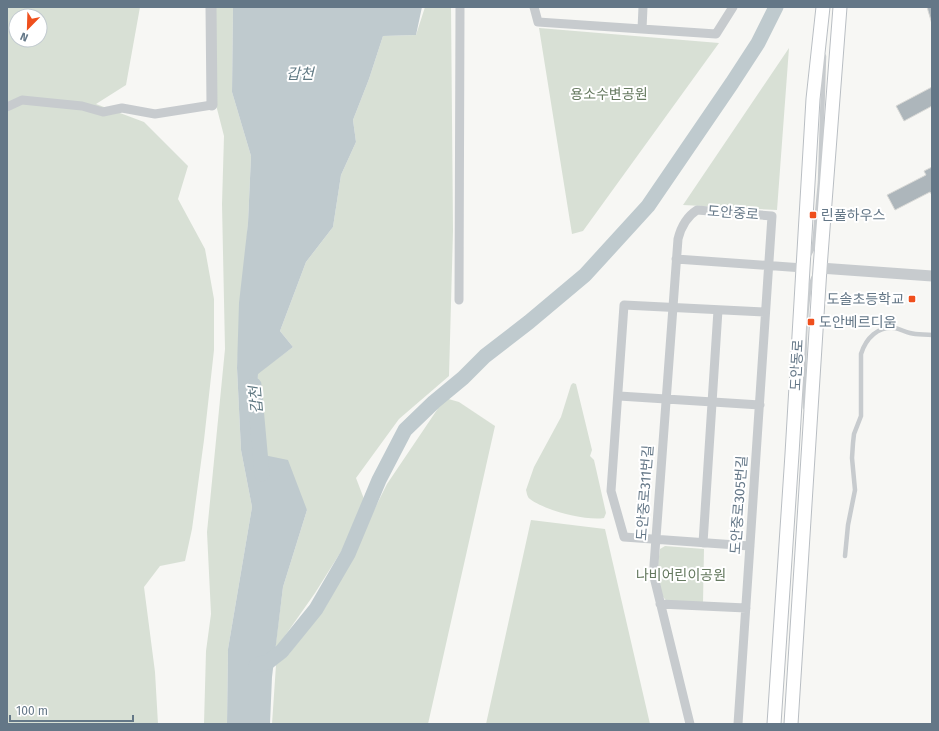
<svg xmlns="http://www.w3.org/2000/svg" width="939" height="731" viewBox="0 0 939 731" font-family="'Fira Sans','Noto Sans KR',sans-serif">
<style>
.green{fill:#d8e0d5;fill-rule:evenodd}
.water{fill:#bfcace}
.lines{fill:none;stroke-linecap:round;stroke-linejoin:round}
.river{stroke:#bfcace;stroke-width:15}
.building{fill:#adb6bb;stroke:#d9d9d6}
.secondary-casing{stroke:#b9bec3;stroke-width:15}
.service{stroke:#c7cbce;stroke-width:4.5}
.minor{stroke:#c7cbce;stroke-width:9}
.tertiary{stroke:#c7cbce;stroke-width:11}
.secondary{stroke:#fff;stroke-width:13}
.poi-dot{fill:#ef4f1d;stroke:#fff;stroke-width:1.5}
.labels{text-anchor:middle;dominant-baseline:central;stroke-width:4;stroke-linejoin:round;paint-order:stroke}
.park-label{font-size:14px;fill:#65795f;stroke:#fff}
.street-label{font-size:14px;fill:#647787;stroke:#fff}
.poi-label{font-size:14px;fill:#647787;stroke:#fff;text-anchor:start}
.water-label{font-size:15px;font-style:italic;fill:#607983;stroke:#fff}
</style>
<rect width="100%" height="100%" fill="#f7f7f4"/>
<path class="green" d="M7,7H140L126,85L96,104L144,122L188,166L178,199L205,249L214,299V350L204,440L192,529L185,561L160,566L144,587L155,672L158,724H7ZM16,16H40V40H16Z
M214,7H233L232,92L251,156L248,223L237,368L241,450L252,507L228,649L227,724H204L206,651L211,614L207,532L225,349L222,204L224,136L215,101Z
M425,7H451L453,231L449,376L399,419L356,478L364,499L352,534L315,593L275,650L283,587L307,510L254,453L258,373L293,347L280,331L306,262L333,227L341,175L356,142L353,120L369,79L383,36L416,35Z
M539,28L719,43L583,231L572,234Z
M789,48L777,210L683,205Z
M573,383L576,384L592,450L590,456L594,460L606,513L604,518C585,521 544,510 530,499C527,497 527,493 526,490L534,467L561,417L571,385Z
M445,398L459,402L495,426L428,724H272L276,665L289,654L326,606L387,484Z
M531,520L605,529L650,724H486Z
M665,546L704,549L703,603L667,601C654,591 658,564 660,549Z"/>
<path class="water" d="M233,7H422L416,35L383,36L369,79L353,120L356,142L341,175L333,227L306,262L280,331L293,347L258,374L254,453L288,460L307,510L283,587L272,677L270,724H227L228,649L252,507L241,450L237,368L239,303L248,223L251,156L232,92Z"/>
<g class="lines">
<path class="river" d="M254,385L262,474
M256,665L268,662L282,651L316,609L348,554L379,480L405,430L434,402L463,378L485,356L529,322L585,275L648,206L732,83L758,43L776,7"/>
</g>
<path class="building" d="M927,7H932V24Z
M932,87V106L904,121L896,106Z
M932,167V195L930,192L895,210L887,195L926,175L924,171Z"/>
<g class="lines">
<defs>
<path id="secondary" d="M774,724L792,454L813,99L823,7
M791,724L820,268L840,7"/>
</defs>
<use href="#secondary" class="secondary-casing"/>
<path class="service" d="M808,257L814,246L815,235L820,182L824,56
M805,408C804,385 802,284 817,272
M845,556L848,525L855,490L852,458L853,443L854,434L861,416V354C866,338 878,326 895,328C900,329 905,332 910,333C917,335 925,334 932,335"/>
<path class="minor" d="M534,7L538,22L716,34L733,7
M642,29L643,7
M7,107L22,100L82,106L103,112L122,108L155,114L212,105
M676,259L803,268
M459,300L460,7
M619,396L760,405
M703,543L718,310
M750,546L624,537L611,491L624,305L765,312
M660,604L746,608
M690,724L654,577V565L678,239C681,227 686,217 697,210L772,216L738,724"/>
<path class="tertiary" d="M211,7L212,105
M820,268L932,276"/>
<use href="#secondary" class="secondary"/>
</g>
<g class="poi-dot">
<rect x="809" y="211" width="8" height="8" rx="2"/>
<rect x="908" y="295" width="8" height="8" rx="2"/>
<rect x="807" y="318" width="8" height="8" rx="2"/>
</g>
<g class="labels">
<g class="park-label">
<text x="609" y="94">용소수변공원</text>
<text x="681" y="575">나비어린이공원</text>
</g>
<g class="street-label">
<text transform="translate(733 213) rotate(4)">도안중로</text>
<text transform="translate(797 365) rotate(-87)">도안동로</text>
<text transform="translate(645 493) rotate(-86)">도안중로311번길</text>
<text transform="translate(739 505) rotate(-86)">도안중로305번길</text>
</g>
<g class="poi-label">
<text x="821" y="215">린풀하우스</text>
<text x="904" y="299" text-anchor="end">도솔초등학교</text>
<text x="819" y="322">도안베르디움</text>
</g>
<g class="water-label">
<text x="300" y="74">갑천</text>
<text transform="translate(256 400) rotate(-95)">갑천</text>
</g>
</g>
<rect width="939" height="731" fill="none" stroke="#647787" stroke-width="16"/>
<g transform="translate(28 28) rotate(203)"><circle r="19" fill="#ffffff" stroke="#c1c9cf"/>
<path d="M0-3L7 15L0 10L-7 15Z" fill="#ef4f1d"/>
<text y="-6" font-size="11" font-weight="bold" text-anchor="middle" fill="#647787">N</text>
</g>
<path d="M10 715v6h123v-6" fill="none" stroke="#647787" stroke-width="2"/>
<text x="16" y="715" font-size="12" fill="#647787" stroke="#ffffff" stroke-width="3" paint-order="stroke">100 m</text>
</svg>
